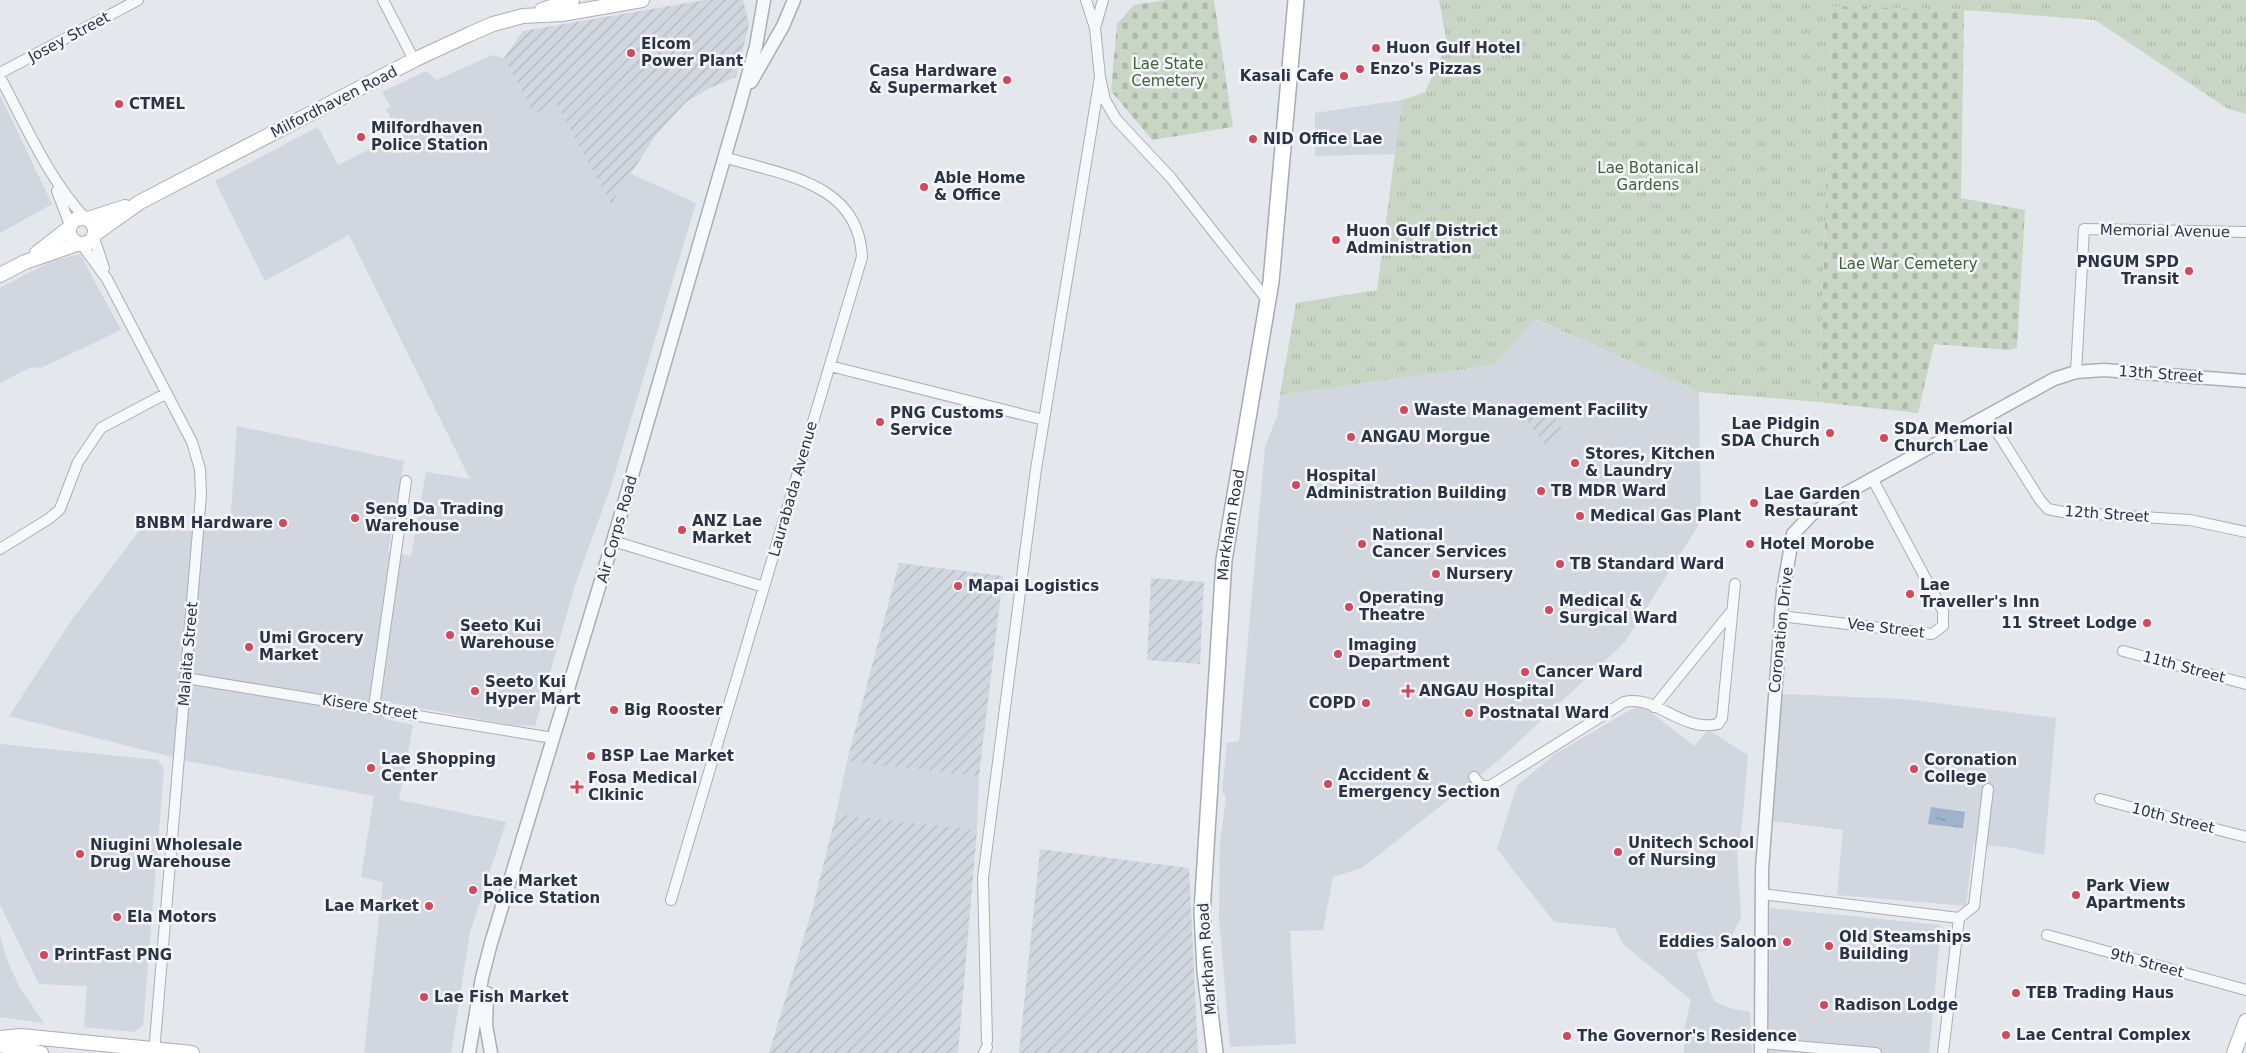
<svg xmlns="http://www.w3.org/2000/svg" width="2246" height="1053" viewBox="0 0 2246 1053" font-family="'DejaVu Sans',sans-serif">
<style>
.built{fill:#d2d6de}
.industrial{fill:url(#industrial-furrows)}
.cemetery{fill:url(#cemetery-stones)}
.park{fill:url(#park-tufts)}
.water{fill:url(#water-ripples)}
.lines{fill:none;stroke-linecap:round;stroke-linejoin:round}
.minor-casing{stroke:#a9aeb7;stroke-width:12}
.tertiary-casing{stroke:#a9aeb7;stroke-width:15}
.secondary-casing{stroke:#a9aeb7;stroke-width:16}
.primary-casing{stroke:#a3abb8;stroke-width:18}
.minor{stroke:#f7f8fa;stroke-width:10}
.tertiary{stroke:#f7f8fa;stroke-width:12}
.secondary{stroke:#fff;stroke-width:14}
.primary{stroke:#fff;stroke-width:15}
.poi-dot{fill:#d1495b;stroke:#f4f6f9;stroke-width:2}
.labels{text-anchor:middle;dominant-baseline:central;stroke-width:5;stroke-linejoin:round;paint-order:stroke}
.street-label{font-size:15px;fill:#2b3445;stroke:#f4f6f9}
.poi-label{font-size:15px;font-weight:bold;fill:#2b3445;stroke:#f4f6f9;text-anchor:start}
.park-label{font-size:15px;fill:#3f6138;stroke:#f4f6f9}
</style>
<defs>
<pattern id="industrial-furrows" width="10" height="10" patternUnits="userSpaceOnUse" patternTransform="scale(1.25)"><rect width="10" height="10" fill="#d2d6de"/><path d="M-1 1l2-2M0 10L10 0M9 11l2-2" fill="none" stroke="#b4b8c0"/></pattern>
<pattern id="cemetery-stones" width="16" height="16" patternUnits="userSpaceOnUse" patternTransform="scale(1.25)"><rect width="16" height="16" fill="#c9d6c5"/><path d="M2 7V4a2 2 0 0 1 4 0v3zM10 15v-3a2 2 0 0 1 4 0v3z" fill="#adb8ab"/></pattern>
<pattern id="park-tufts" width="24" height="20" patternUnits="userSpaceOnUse" patternTransform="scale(1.25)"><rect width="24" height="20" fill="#c9d6c5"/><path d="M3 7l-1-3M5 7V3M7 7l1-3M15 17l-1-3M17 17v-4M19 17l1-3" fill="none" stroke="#adb8ab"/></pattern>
<pattern id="water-ripples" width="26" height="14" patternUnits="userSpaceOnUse" patternTransform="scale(1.25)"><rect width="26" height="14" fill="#9fb4cc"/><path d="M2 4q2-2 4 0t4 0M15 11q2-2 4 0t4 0" fill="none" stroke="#8293a7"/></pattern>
</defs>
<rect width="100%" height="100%" fill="#e4e7ec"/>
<path class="built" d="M492,55L504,58L534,113L556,102L611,203L631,174L696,203L610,489L575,585L535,726L511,725L392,703L388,700L384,719L413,725L399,800L506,822L470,932L451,1053H364L383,882L361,877L374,796L192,762L9,716L71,621L143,526L188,531L230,527L237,426L404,461L388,552L411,556L426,472L470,479L349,235L265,281L215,181L318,127L338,165L399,135L386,109L391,107L382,92L426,71L437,80Z
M0,95L52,204L0,233Z
M1402,100L1395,154L1315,156V113Z
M80,254L121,330L41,368L31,367L0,383V288L49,262Z
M1534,319L1699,392L1701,521L1625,642L1500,759L1362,868L1333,877L1323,930L1290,931L1296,1044L1230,1047L1219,917L1220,842L1226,798L1222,791L1227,743L1239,741L1265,447L1277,416L1280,395L1493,365Z
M1781,694L1904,699L2056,718L2044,855L2007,847L1973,845L1966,906L1837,895L1843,830L1772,821Z
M1637,706L1647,709L1694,746L1708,730L1748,755L1742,825L1737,854L1741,917L1726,947L1696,952L1714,1001L1729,1008L1750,1012L1752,1053H1684V1030L1691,1000L1623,944L1615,928L1554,922L1497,849L1517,786L1555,754Z
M0,744L158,760L164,769L143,1026L133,1032L84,1027L87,986L39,984L0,905Z
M847,761L979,776L977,830L836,814Z
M1770,908L1941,925L1929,1053H1769Z
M0,936L6,957L20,988L44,1023L0,1017Z"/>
<path class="industrial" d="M705,0H743L749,24L736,77L710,88L686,102L656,135L611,204L556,103L534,114L504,58L523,31Z
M1537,407L1550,411L1565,432L1546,445L1525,417Z
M899,563L1003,576L979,776L847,761Z
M1151,578L1204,582L1200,664L1147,660Z
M836,814L977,830L958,1053H769L812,910Z
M1040,849L1189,868L1198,1053H1019Z"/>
<path class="cemetery" d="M1166,0H1214L1233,127L1152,140L1111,91L1117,24L1134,5Z
M1832,5L1964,10L1961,198L2025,210L2017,348L2009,350L1934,344L1918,413L1819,402Z"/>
<path class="park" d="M1439,0H2246V114L2228,109L2095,20L1964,10L1832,6L1819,402L1699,392L1535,319L1493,365L1280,395L1296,303L1377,290L1402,100L1425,92L1447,44Z"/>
<path class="water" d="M1931,807L1965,812L1963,828L1928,824Z"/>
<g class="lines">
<defs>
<path id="minor" d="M383,0L414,60
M1086,0L1095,28L1100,77L1105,100L1116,119L1171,178L1268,301
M1095,28L1103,0
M0,73L138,0
M0,77C25,124 48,178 85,218
M57,191L70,225
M94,238L104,268
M82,245L107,279L192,442L200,469L201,495L154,1053
M830,366L1044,420
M2076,372L2084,229L2246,232
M1987,416L2040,500L2048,509L2063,512L2190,520L2246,532
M613,541L764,587
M0,549L50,518L60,509L78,462L101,428L167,393
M1780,616L1932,634L1943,626V611L1872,478
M2123,651L2246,684
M186,678L553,738
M374,707L406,481
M1654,707L1731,612
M1474,777L1481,786H1490L1624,702C1656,694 1682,733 1718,724L1722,718L1735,584
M2100,799L2246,837
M1761,894L1959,918
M671,900L862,257C859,182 782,175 724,157
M2047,935L2246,990
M987,1041L983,878L1036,469L1100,77
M1761,1043L1876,1053
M984,1053L987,1047
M1943,1053L1959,918L1974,906L1988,789"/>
<path id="tertiary" d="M751,82L783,26L794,0
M487,993L486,1025L491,1053
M469,1053L482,978L491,943L613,541L740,104L756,46L764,0
M1761,1053L1762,869L1783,591L1793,534L1811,515L1830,502L2054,379L2076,372L2104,370L2246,381"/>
<path id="secondary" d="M542,10L572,0
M69 231a13 13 0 1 1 26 0a13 13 0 1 1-26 0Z
M88,219L125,207
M95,234L140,202L414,60L470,34L493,24L523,16L562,14L642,0
M37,253L69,228
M0,275L25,262L77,244
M0,1038L21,1036L192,1053
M0,1045L41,1053
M2234,1053L2246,1021"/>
<g id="primary">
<path id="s1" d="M1215,1053L1205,971L1202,912L1224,560L1271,282L1296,0"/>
</g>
</defs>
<use href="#minor" class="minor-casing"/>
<use href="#tertiary" class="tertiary-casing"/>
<use href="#secondary" class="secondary-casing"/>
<use href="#primary" class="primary-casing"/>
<use href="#minor" class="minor"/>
<use href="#tertiary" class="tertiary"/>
<use href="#secondary" class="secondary"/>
<use href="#primary" class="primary"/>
</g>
<g class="poi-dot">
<circle cx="1376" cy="48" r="5"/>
<circle cx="631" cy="53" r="5"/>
<circle cx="1360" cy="69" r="5"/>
<circle cx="1344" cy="76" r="5"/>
<circle cx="1007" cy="80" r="5"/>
<circle cx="119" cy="104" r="5"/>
<circle cx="361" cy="137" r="5"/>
<circle cx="1253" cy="139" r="5"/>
<circle cx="924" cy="187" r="5"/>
<circle cx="1336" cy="240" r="5"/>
<circle cx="2189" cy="271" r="5"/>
<circle cx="1404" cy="410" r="5"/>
<circle cx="880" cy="422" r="5"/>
<circle cx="1830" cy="433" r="5"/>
<circle cx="1351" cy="437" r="5"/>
<circle cx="1884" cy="438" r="5"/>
<circle cx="1575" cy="463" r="5"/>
<circle cx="1296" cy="485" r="5"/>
<circle cx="1541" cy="491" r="5"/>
<circle cx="1754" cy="503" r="5"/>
<circle cx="1580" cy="516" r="5"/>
<circle cx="355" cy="518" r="5"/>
<circle cx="283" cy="523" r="5"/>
<circle cx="682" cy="530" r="5"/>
<circle cx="1362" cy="544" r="5"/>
<circle cx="1750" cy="544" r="5"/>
<circle cx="1560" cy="564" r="5"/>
<circle cx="1436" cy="574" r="5"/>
<circle cx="958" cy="586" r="5"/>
<circle cx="1910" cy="594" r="5"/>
<circle cx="1349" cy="607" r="5"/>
<circle cx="1549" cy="610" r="5"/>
<circle cx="2147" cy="623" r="5"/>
<circle cx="450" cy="635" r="5"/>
<circle cx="249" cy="647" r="5"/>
<circle cx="1338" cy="654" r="5"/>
<circle cx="1525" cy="672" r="5"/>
<circle cx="475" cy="691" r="5"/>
<path d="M1405.5 683.5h5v5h5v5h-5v5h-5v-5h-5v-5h5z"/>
<circle cx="1366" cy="703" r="5"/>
<circle cx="614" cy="710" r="5"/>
<circle cx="1469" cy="713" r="5"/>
<circle cx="591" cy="756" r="5"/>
<circle cx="371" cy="768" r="5"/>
<circle cx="1914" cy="769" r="5"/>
<circle cx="1328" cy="784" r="5"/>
<path d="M574.5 779.5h5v5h5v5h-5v5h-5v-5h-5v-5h5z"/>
<circle cx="1618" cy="852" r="5"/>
<circle cx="80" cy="854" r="5"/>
<circle cx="473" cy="890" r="5"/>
<circle cx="2076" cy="895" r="5"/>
<circle cx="429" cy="906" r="5"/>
<circle cx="117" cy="917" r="5"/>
<circle cx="1787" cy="942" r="5"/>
<circle cx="1829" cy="946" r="5"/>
<circle cx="44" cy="955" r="5"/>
<circle cx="2016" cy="993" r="5"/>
<circle cx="424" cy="997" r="5"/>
<circle cx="1824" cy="1005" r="5"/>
<circle cx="2006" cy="1035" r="5"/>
<circle cx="1567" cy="1036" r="5"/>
</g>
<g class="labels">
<g class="street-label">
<text transform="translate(69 37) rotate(-28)">Josey Street</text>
<text transform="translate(334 102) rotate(-27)">Milfordhaven Road</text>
<text transform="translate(2165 231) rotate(1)">Memorial Avenue</text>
<text transform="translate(2161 374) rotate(4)">13th Street</text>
<text transform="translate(793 489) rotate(-74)">Laurabada Avenue</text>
<text transform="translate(2107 514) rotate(4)">12th Street</text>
<text stroke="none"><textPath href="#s1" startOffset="530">Markham Road</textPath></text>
<text transform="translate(617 529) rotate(-74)">Air Corps Road</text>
<text transform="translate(1886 628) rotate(7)">Vee Street</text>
<text transform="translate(1781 630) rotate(-84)">Coronation Drive</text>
<text transform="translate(188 654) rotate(-85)">Malaita Street</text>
<text transform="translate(2184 667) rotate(15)">11th Street</text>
<text transform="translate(370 707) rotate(9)">Kisere Street</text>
<text transform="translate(2173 818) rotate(14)">10th Street</text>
<text transform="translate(1207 959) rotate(-94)">Markham Road</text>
<text transform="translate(2147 963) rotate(15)">9th Street</text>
</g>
<g class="poi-label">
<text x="641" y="44">Elcom<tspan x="641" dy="17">Power Plant</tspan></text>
<text x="1386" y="48">Huon Gulf Hotel</text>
<text x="1370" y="69">Enzo's Pizzas</text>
<text x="997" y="71" text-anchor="end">Casa Hardware<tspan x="997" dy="17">&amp; Supermarket</tspan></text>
<text x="1334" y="76" text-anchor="end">Kasali Cafe</text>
<text x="129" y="104">CTMEL</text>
<text x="371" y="128">Milfordhaven<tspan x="371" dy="17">Police Station</tspan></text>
<text x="1263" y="139">NID Office Lae</text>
<text x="934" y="178">Able Home<tspan x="934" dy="17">&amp; Office</tspan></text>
<text x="1346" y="231">Huon Gulf District<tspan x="1346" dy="17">Administration</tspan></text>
<text x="2179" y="262" text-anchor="end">PNGUM SPD<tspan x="2179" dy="17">Transit</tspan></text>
<text x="1414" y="410">Waste Management Facility</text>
<text x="890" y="413">PNG Customs<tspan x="890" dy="17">Service</tspan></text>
<text x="1820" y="424" text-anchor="end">Lae Pidgin<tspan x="1820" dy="17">SDA Church</tspan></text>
<text x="1894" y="429">SDA Memorial<tspan x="1894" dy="17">Church Lae</tspan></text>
<text x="1361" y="437">ANGAU Morgue</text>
<text x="1585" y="454">Stores, Kitchen<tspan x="1585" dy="17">&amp; Laundry</tspan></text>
<text x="1306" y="476">Hospital<tspan x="1306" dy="17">Administration Building</tspan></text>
<text x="1551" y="491">TB MDR Ward</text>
<text x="1764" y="494">Lae Garden<tspan x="1764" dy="17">Restaurant</tspan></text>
<text x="365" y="509">Seng Da Trading<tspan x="365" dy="17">Warehouse</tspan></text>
<text x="1590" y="516">Medical Gas Plant</text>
<text x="692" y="521">ANZ Lae<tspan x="692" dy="17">Market</tspan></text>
<text x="273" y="523" text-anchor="end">BNBM Hardware</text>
<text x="1372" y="535">National<tspan x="1372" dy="17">Cancer Services</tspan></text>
<text x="1760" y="544">Hotel Morobe</text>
<text x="1570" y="564">TB Standard Ward</text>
<text x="1446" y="574">Nursery</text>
<text x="1920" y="585">Lae<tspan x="1920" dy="17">Traveller's Inn</tspan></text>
<text x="968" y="586">Mapai Logistics</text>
<text x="1359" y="598">Operating<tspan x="1359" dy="17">Theatre</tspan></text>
<text x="1559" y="601">Medical &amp;<tspan x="1559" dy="17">Surgical Ward</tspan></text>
<text x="2137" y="623" text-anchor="end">11 Street Lodge</text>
<text x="460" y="626">Seeto Kui<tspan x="460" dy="17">Warehouse</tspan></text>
<text x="259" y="638">Umi Grocery<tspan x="259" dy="17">Market</tspan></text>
<text x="1348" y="645">Imaging<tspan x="1348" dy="17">Department</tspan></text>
<text x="1535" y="672">Cancer Ward</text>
<text x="485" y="682">Seeto Kui<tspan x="485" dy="17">Hyper Mart</tspan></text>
<text x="1419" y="691">ANGAU Hospital</text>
<text x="1356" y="703" text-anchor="end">COPD</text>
<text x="624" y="710">Big Rooster</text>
<text x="1479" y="713">Postnatal Ward</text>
<text x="601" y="756">BSP Lae Market</text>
<text x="381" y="759">Lae Shopping<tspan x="381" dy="17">Center</tspan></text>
<text x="1924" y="760">Coronation<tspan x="1924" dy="17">College</tspan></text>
<text x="1338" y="775">Accident &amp;<tspan x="1338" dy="17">Emergency Section</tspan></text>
<text x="588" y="778">Fosa Medical<tspan x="588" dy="17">Clkinic</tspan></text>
<text x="1628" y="843">Unitech School<tspan x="1628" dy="17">of Nursing</tspan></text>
<text x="90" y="845">Niugini Wholesale<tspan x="90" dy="17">Drug Warehouse</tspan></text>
<text x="483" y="881">Lae Market<tspan x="483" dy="17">Police Station</tspan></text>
<text x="2086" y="886">Park View<tspan x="2086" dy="17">Apartments</tspan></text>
<text x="419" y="906" text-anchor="end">Lae Market</text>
<text x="127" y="917">Ela Motors</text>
<text x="1839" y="937">Old Steamships<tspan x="1839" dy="17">Building</tspan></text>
<text x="1777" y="942" text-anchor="end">Eddies Saloon</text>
<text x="54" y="955">PrintFast PNG</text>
<text x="2026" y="993">TEB Trading Haus</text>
<text x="434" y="997">Lae Fish Market</text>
<text x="1834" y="1005">Radison Lodge</text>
<text x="2016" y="1035">Lae Central Complex</text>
<text x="1577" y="1036">The Governor's Residence</text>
</g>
<g class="park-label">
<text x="1168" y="64">Lae State<tspan x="1168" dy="17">Cemetery</tspan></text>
<text x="1648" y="168">Lae Botanical<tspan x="1648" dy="17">Gardens</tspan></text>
<text x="1908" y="264">Lae War Cemetery</text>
</g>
</g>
</svg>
